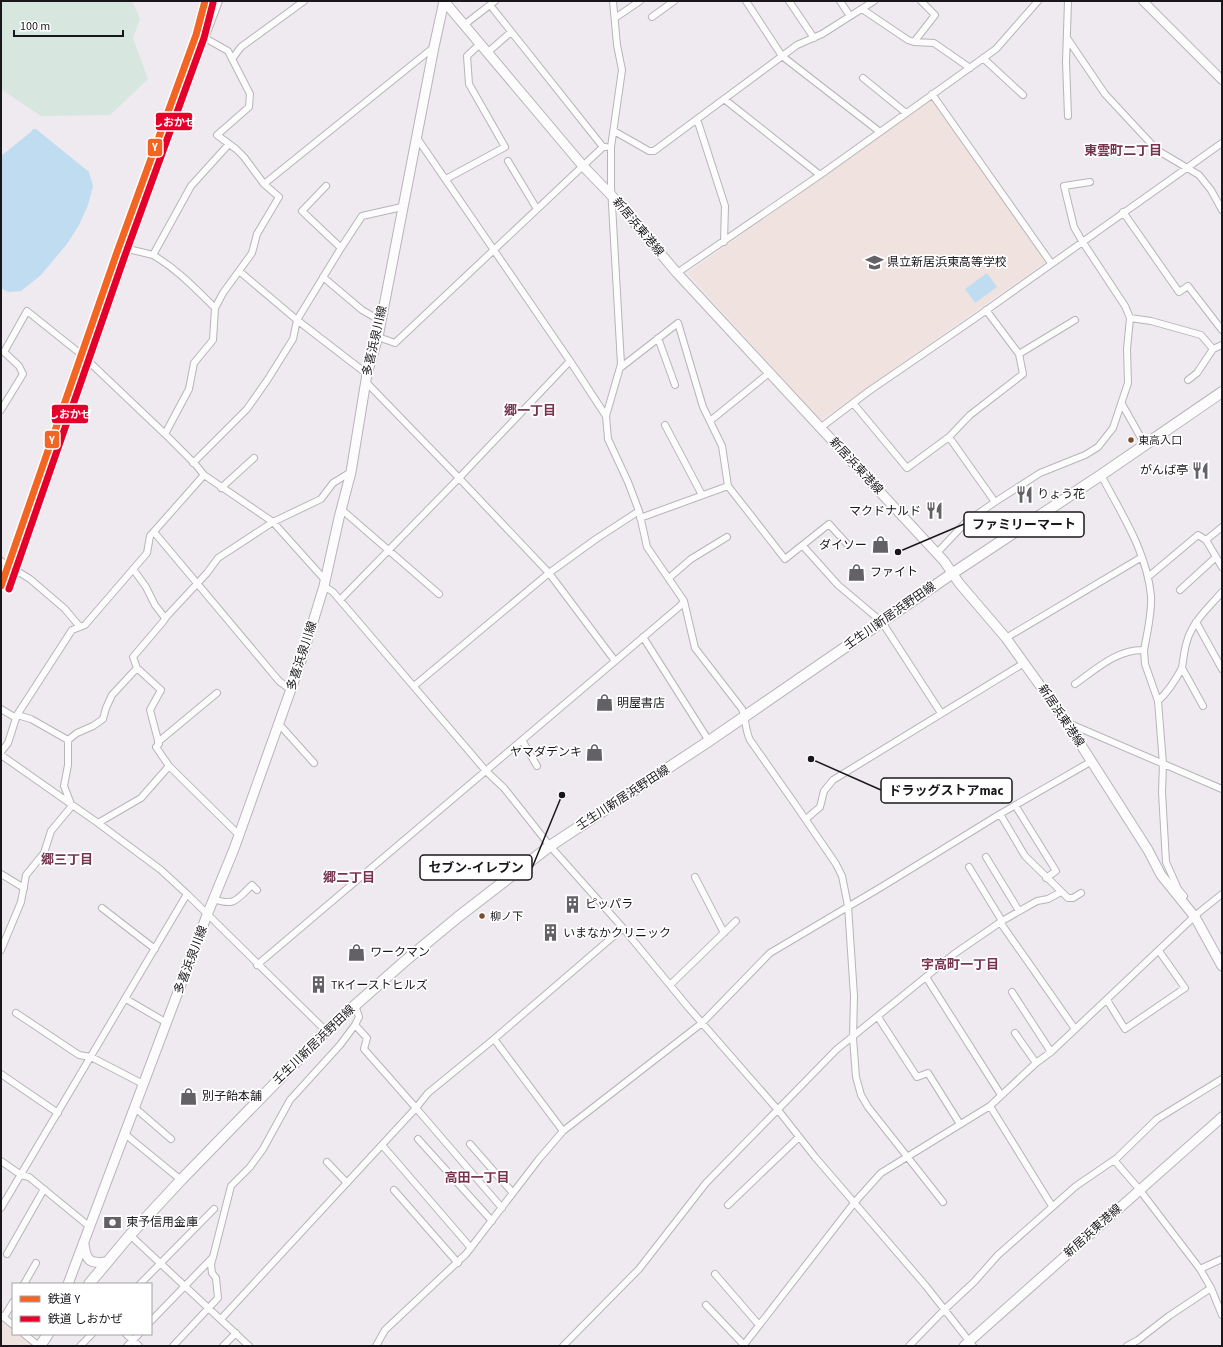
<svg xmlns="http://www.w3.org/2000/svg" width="1223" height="1347" viewBox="0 0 1223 1347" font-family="'Source Sans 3','Noto Sans JP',sans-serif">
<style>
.education{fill:#f0e2de}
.green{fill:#d7e6df}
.water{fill:#bfdcf1}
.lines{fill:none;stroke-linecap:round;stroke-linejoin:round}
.minor-casing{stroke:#b8b4b9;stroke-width:8}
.tertiary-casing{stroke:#b8b4b9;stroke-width:10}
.secondary-casing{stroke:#b8b4b9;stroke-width:11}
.primary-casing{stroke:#b8b4b9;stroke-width:12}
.minor{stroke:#fcfcfd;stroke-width:6}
.tertiary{stroke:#fcfcfd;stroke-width:8}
.secondary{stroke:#fcfcfd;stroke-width:9}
.primary{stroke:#fcfcfd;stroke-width:10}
.rail-1-casing{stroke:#fff;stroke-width:10}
.rail-2-casing{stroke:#fff;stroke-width:10}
.rail-1{stroke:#f26522;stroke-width:7}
.rail-2{stroke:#e4002b;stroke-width:7}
.bus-dot{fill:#7a4b2a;stroke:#fff;stroke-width:1.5}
.labels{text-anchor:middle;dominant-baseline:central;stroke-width:3.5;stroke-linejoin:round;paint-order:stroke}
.bus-label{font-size:11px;fill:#1a171c;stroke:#fff;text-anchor:start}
.street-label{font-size:12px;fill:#1a171c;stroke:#fff}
.poi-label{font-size:12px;fill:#1a171c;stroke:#fff;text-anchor:start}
.neighbourhood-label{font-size:13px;font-weight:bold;fill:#77334e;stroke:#fff}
.leader{fill:none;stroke:#1a171c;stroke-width:1.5}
.callout-dot{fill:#1a171c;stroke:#fff;stroke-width:1.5}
.callout{fill:#fff;stroke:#1a171c;stroke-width:1.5}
.callout-label{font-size:13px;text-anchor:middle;font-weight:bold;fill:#1a171c}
.line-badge{stroke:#fff;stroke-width:1.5}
.badge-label{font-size:11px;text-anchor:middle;font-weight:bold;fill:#fff}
</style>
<rect width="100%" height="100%" fill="#eeeaf0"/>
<path class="education" d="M930,101H934L1046,260L1044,263L821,420L688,274L689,272Z
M1,1319L13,1329V1334H20L31,1343L30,1346H1Z"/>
<path class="green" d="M1,1H132L140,19L133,38L148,79L110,115L41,116L1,89Z"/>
<path class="water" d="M33,129H36L89,172L93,186L88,205L79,225L67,244L41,275L21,291L8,292L1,288V156L32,131Z
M987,273L997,287L975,303L965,289Z"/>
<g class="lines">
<defs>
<path id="minor" d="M613,1L617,45L622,70L611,147V187L621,364L606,416L608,439L628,482L639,511L647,547L684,601L695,648L742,709C746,719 745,730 750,740L795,804L836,864L842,876L848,906L854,996L853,1038L856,1077L861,1095L868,1107L943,1202
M746,1L782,56L880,132
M789,1L814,38
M840,1L850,16
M921,1L935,15L914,42L934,43L970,68
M1068,1L1066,62L1068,116
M490,5L603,147H606
M862,9L908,40L914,42
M652,17L674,1
M615,18L640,1
M464,25L495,1
M1067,38L1105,94L1157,150L1199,175L1211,190L1222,210
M487,53L511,32
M983,58L1023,95
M232,59L241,47L304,1
M863,78L906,113
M932,94L1051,263
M724,99L820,175
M697,119L725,206L724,242
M614,131L649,151H654L797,45L822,34L874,1
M417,138L570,361
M508,161L537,209
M446,179L505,147L469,84L467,56L480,44
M264,184L434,47
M326,186L302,211L341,248
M1123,212L1179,292L1188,286L1222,330
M153,255C178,270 195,288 215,308
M239,271L297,320L367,374
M677,273L820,175L996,49L1038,1
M323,277L362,310L381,321
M1130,318L1151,321L1201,335L1213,349
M378,337L395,343L603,147
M658,338L675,385
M1019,354L1075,320
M620,368L678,323L703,407L722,446L728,486L640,518
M1188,380L1197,373L1213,349L1222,345
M366,382L459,478L570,361L606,416
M853,403L907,468L949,437L995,502L966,522L936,554
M1122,404L1145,445
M1,410L23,374L19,366L4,352L27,311L82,355L165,434
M710,421L769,373
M665,425L702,495
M820,428L869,391L974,319L1222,143
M949,437L970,415L1023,374L1019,354L986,310
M193,463L247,409L268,379L293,339L297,320L341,248L362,216L402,207
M204,475L196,465L165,434L189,389L194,363L213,340L215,308L223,293L252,253L257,234L279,197L264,184L244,157L236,149L217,135L249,107L250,94L228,51L205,38L219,1
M1101,475C1121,513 1147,552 1151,596C1152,612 1147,635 1144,650
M728,486L785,559L829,524L848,545
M221,488L254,458
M995,502L1040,473L1085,455L1098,447L1113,428L1128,383L1127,349L1130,318L1125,306L1082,241L1074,227L1064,186L1090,182
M341,509L439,594
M1222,527L1206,540L1222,567
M154,532L279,681L291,690
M28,536L128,249L153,255L191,186L229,144
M803,546L838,585L882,622L941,713
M1,561L30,579L65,609L80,627
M133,569L146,587L155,605L165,618
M1148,577L1198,535L1206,540
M669,578L691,559L727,537
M324,586L333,592L486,771L504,788L550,846L623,928L688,1007L778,1110L815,1157L926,1286L973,1346
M1180,590L1216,557
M340,600L459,478L549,573L615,661
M1196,622L1222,669
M643,637L709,741
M1006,638L1142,557
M137,668L133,657L162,623L167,616L207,573L218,558L273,522L321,499L333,483L351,472
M1182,668C1184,655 1185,641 1192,629C1199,615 1212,604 1222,592
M1075,684C1095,670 1117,649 1144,650L1145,664L1158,701
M414,686L549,573L596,539L639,511
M1,709L16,718
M17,715L31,719L68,740
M1068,723L1222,789
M279,724L314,763
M522,740L537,766
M158,742L217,693
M1,752L8,743L17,715L72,630L85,625L147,553L150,536L204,475L273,522L325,580
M1,755L98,823L161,870L187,894L326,1031
M169,766L239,835
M1015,805L1056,871L1046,878
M1000,814L1025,856L1068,898H1073L1081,893
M806,819L820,807L824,791L833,780L1024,663
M986,857L1019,911
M969,867L1002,921
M1,874L24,888
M695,877L724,933
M1184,896L1178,889L1166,862L1162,792L1163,764L1158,701C1168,692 1175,681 1182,668L1203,706
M214,899C235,907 237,899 252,885L257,890
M102,908L155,949
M1000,922L1075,1029
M1,950L21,902L26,875L44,853L51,831L71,807V804L64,786L68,765V740L77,733L93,726L103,719L106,708L112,695L137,668L161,690L150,710L159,744L156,747L169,766L141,798L98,823
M257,965L680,606L684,601
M926,977L1001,1095
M670,985L736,921
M1012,992L1051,1052
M126,999L167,1023
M1107,1000L1125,1029L1185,988L1159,951
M355,1005L359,1017L355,1025L367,1038L364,1049L416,1108L428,1093L494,1039L623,928
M16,1013L79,1055L91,1057L143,1084
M878,1017L917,1077L928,1073L960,1124
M1015,1033L1036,1063
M494,1039L563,1131
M1,1074L58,1113
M990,1106L1052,1206
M134,1107L171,1139
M125,1134L181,1180
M418,1139L492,1221
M470,1144L513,1193
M382,1145L471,1248
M1114,1160L1139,1189L1200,1269L1211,1288L1222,1315
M1,1161L21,1175L29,1177L90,1227
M327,1162L347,1183
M394,1190L458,1263
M728,1205L799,1137
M1,1208L187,894
M130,1235L249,1346
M7,1254L44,1189
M1200,1269L1222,1259
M715,1274L759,1325
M24,1284L36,1263
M140,1284L214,1209
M706,1305L744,1345
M2,1316L13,1325
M4,1317L13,1302
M221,1319L416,1108L502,1208
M151,1321L213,1257L231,1186L250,1167L263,1149L290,1100L340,1045L355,1025
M24,1334L39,1346
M126,1334L139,1346
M80,1346L92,1334
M127,1346L139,1334
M173,1346L218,1298L216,1278L212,1273L211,1264L213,1257
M223,1346L236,1333
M376,1346L385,1330L466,1254L539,1159L563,1131L702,1023L770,953L883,886L1000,814L1092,761
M563,1346L639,1269L706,1183L836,1050L954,954L1002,921L1037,901L1048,899L1061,892
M743,1346L854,1203L881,1173L990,1106L1036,1063L1051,1052L1197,914L1222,894
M909,1346L944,1310L974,1282L998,1255L1076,1186L1117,1158L1157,1119L1222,1079
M1127,1346L1138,1340L1169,1316L1211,1288"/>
<path id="tertiary" d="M1143,1L1222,80"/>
<path id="secondary" d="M444,1L583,166L612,196L677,273L944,561L959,583L1006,638L1067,723L1148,850L1161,875L1195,917L1222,966
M84,1244C86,1261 90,1264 107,1262
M68,1284L207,915L234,849L301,661L324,586L339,518L351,472L367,374L378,337L434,47L444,1
M964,1346L1222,1117"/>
<path id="primary" d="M89,1284L130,1235L181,1180L326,1031L405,961L458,917L550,846L709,741L953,573L1101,475L1222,392
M40,1346L48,1334"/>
</defs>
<use href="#minor" class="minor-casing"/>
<use href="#tertiary" class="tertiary-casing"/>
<use href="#secondary" class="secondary-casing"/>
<use href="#primary" class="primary-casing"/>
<use href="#minor" class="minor"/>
<use href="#tertiary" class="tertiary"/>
<use href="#secondary" class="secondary"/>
<use href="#primary" class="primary"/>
<defs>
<path id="rail-1" d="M1,586L116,255L196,35L205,1"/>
<path id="rail-2" d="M9,589L124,258L204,38L213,3"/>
</defs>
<use href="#rail-1" class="rail-1-casing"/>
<use href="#rail-2" class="rail-2-casing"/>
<use href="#rail-1" class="rail-1"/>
<use href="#rail-2" class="rail-2"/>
</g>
<defs>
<symbol id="school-bare" viewBox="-9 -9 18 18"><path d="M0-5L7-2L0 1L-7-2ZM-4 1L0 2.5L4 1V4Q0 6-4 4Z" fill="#646166" stroke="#fff" stroke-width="2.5" paint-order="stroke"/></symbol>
<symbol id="restaurant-bare" viewBox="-9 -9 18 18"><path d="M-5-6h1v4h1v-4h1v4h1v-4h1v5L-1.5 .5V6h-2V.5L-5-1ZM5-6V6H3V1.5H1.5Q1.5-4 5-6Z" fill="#646166" stroke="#fff" stroke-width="2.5" paint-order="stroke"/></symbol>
<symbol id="shop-bare" viewBox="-9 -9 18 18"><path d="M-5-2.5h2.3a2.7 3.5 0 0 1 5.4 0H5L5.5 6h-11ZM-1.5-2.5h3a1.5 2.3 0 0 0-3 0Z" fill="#646166" stroke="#fff" stroke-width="2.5" paint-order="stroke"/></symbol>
<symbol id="building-bare" viewBox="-9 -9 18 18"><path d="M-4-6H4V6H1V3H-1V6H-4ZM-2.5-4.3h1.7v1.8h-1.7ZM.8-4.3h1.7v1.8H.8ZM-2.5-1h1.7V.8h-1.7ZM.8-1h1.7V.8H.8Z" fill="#646166" stroke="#fff" stroke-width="2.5" paint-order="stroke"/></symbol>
<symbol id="bank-bare" viewBox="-9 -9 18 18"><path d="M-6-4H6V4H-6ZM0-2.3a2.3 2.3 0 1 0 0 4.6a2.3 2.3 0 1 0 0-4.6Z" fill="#646166" stroke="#fff" stroke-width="2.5" paint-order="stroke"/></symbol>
</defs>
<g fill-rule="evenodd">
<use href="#school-bare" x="862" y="250" width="25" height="25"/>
<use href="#restaurant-bare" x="1188" y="458" width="25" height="25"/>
<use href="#restaurant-bare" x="1012" y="482" width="25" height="25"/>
<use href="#restaurant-bare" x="922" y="498" width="25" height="25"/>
<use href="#shop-bare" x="868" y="532" width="25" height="25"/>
<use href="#shop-bare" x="844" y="560" width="25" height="25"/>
<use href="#shop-bare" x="592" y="690" width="25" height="25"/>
<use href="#shop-bare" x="582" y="740" width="25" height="25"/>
<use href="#building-bare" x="560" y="892" width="25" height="25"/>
<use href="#building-bare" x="538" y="920" width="25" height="25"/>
<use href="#shop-bare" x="344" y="940" width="25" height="25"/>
<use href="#building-bare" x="306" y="972" width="25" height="25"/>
<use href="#shop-bare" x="176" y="1084" width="25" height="25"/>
<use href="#bank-bare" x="100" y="1210" width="25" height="25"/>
</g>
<g class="bus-dot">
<circle cx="1131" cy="440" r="3.5"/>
<circle cx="482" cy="916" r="3.5"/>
</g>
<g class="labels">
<g class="bus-label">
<text x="1138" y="440">東高入口</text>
<text x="490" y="916">柳ノ下</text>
</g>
<g class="street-label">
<text transform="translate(638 227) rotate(50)">新居浜東港線</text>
<text transform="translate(375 341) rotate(-77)">多喜浜泉川線</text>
<text transform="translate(856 466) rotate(47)">新居浜東港線</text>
<text transform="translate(890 616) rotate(-35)">壬生川新居浜野田線</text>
<text transform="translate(302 656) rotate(-72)">多喜浜泉川線</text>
<text transform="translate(1061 716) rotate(56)">新居浜東港線</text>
<text transform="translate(623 798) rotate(-33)">壬生川新居浜野田線</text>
<text transform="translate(191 960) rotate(-69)">多喜浜泉川線</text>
<text transform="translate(314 1045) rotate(-44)">壬生川新居浜野田線</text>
<text transform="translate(1093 1231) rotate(-42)">新居浜東港線</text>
</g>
<g class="poi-label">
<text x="887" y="262">県立新居浜東高等学校</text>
<text x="1188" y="470" text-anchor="end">がんば亭</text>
<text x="1037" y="494">りょう花</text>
<text x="921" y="511" text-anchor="end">マクドナルド</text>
<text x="867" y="545" text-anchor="end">ダイソー</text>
<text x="870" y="572">ファイト</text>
<text x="617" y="703">明屋書店</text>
<text x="582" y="752" text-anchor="end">ヤマダデンキ</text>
<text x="585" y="904">ピッパラ</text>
<text x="563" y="933">いまなかクリニック</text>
<text x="370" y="952">ワークマン</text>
<text x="331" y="985">TKイーストヒルズ</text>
<text x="202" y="1096">別子飴本舗</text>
<text x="126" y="1222">東予信用金庫</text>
</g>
<g class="neighbourhood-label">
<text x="1123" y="151">東雲町二丁目</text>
<text x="530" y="411">郷一丁目</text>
<text x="67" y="860">郷三丁目</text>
<text x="349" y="878">郷二丁目</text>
<text x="960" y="965">宇高町一丁目</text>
<text x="477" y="1178">高田一丁目</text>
</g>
</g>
<path class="leader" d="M898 552L964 524M811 759L881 790M562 795L532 868"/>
<g class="callout-dot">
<circle cx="898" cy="552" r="4"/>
<circle cx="811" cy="759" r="4"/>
<circle cx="562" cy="795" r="4"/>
</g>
<g class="callout">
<rect x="964" y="512" width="120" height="25" rx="4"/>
<rect x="881" y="778" width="131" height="25" rx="4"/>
<rect x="420" y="855" width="112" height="25" rx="4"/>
</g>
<g class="callout-label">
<text x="1024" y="529">ファミリーマート</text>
<text x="946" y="795">ドラッグストアmac</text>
<text x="476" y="872">セブン-イレブン</text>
</g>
<g class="line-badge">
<rect x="155" y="112" width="38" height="19" rx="4" fill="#e4002b"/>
<rect x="147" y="138" width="16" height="19" rx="4" fill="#f26522"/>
<rect x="51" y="404" width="38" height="20" rx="4" fill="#e4002b"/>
<rect x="44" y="430" width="16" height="19" rx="4" fill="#f26522"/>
</g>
<g class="badge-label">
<text x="174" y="126">しおかぜ</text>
<text x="155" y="151">Y</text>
<text x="70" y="418">しおかぜ</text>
<text x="52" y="444">Y</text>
</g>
<rect width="1223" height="1347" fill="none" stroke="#1a171c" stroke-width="4"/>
<rect x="12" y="1283" width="140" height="52" fill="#ffffff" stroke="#a3a2a4"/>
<rect x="20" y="1296" width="20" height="6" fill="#f26522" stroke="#a3a2a4"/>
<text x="48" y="1303" font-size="12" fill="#1a171c">鉄道 Y</text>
<rect x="20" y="1316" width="20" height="6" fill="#e4002b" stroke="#a3a2a4"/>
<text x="48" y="1323" font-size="12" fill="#1a171c">鉄道 しおかぜ</text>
<path d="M14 30v6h109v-6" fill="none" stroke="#1a171c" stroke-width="2"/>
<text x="20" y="30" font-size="12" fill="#1a171c" stroke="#ffffff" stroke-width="3" paint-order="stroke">100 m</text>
</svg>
